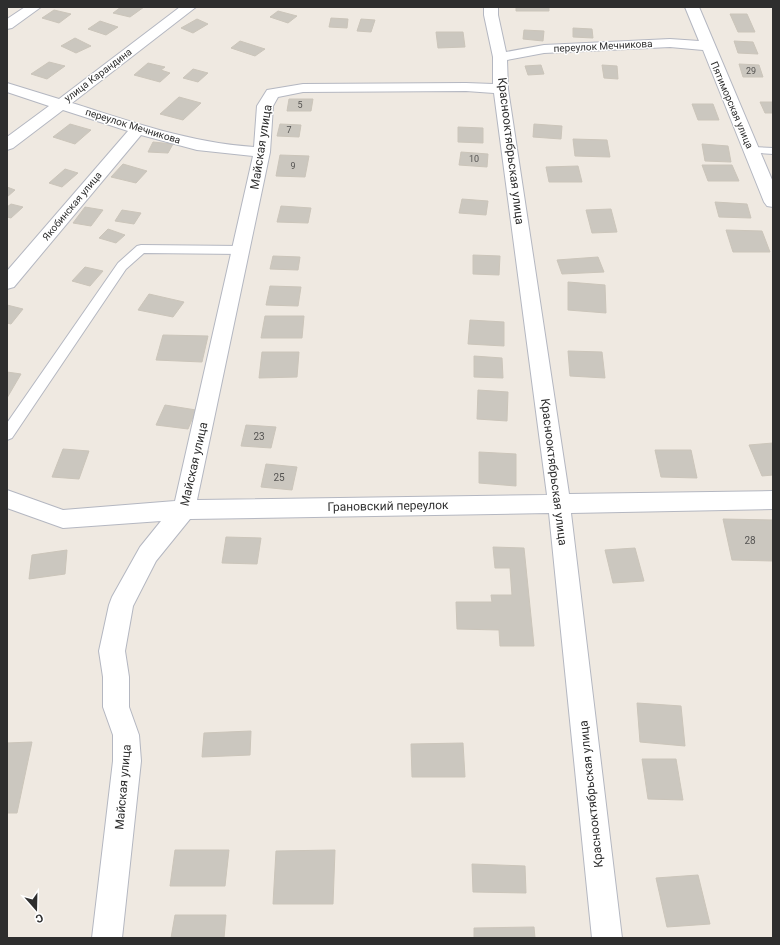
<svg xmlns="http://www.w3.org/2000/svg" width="780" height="945" viewBox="0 0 780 945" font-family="Roboto,sans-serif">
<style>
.building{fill:#cbc7bf;stroke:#cbc5ba}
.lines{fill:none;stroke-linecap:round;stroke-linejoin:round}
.lane-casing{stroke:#b4b7c1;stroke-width:2}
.street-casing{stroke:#b4b7c1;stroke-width:2}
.lane{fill:#fff;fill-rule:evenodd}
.street{fill:#fff;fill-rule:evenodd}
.labels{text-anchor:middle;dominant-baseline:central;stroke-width:3;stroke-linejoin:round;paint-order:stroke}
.far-number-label{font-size:9px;fill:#555452}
.far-street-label{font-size:10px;fill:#2e2e2e;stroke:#fff}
.number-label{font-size:10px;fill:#555452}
.street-label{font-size:12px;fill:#2e2e2e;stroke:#fff}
</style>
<rect width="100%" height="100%" fill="#efe9e1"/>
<path class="building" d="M121,7H144L130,17L113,13Z
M516,7H549V11H516Z
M54,10L71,14L59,23L42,18Z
M278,11L297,16L288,23L270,17Z
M730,14H747L755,32H738Z
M331,18L348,19L347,28L329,27Z
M197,19L208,24L193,33L181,28Z
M361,19L375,20L371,32L357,31Z
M100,21L118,27L106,35L88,29Z
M573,28L592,29L593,38L573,37Z
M524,30L544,31L543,41L523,39Z
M436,32H463L465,47L438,48Z
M75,38L91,46L76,53L61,46Z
M240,41L265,49L255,56L231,48Z
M734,41L753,42L758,54L738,53Z
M49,62L65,66L47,79L31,74Z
M148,63L165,67L161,70L170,73L160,82L134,75Z
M739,64L759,65L763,77H743Z
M541,65L544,74L528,75L525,66Z
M602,65L617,66L618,79L604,78Z
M193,69L208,73L198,82L183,78Z
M179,97L201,103L183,120L160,114Z
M289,99H313L311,111H287Z
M760,102H773V113H765Z
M692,104H713L719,120H698Z
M70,124L91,130L75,144L53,137Z
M280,124L301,125L299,137L277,136Z
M534,124L562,126L561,139L533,137Z
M458,127L483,128V143L458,142Z
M573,139L607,140L610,157L575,156Z
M153,142L173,144L168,153L148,152Z
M702,144L728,146L731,162L705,161Z
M461,152L488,154L487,167L459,165Z
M280,155L309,156L305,177L276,176Z
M123,164L147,171L136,183L111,177Z
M702,165H732L739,181H708Z
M578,166L582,182H549L546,167Z
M65,169L78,173L62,187L49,183Z
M7,187L15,190L7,197Z
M462,199L488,201L486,215L459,213Z
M715,202L747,204L751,218L719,217Z
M11,204L23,207L11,218L7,217V207Z
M281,206L311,208L308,223L277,222Z
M85,207L103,210L91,226L73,223Z
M611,209L617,232L592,233L586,210Z
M122,210L141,213L134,224L115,221Z
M108,229L125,235L116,243L99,238Z
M726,230L762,231L770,252H733Z
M473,255L500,256L499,275L473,274Z
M273,256L300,257L298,270L270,269Z
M598,257L604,272L562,274L557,260Z
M85,267L103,271L90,286L72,281Z
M568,282L605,285L606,313L568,310Z
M270,286L301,287L298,306L266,305Z
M149,294L184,302L173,317L138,310Z
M7,305L23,309L11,324L7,323Z
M265,316H304L302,338H261Z
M470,320L504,322V346L468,344Z
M163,335L208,336L202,362L156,360Z
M568,351L602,352L605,378L570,376Z
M262,352H299L297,377L259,378Z
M474,356L502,358L503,378L474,377Z
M7,372L21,374L7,398Z
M478,390L508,392L507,421L477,419Z
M165,405L196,410L188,429L156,425Z
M246,425L276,427L271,448L241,446Z
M773,443V475L762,476L749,445Z
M63,449L89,451L79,479L52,477Z
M655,450H691L697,478L661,477Z
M479,452L516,454V486L479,483Z
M266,464L297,467L292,490L261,487Z
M723,519L773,520V561L732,560Z
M226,537L261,538L257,564L222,563Z
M493,547L524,548L534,646H500L499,630L457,629L456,602H492L491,595H512L510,568H495Z
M635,548L644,581L613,583L605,550Z
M67,550L65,574L29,579L32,555Z
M637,703L681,706L685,746L640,742Z
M251,731L250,755L202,757L204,733Z
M32,742L17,813H7V743Z
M463,743L465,777H412L411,744Z
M642,759H676L683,800L648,799Z
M175,850H229L225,886H170Z
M335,850L333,904H273L276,851Z
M472,864L525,866L526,893L473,892Z
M698,875L710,924L667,927L656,878Z
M175,915H226L224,938H171Z
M534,927L535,938H474V928Z"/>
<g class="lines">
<defs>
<path id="lane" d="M751,147L773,148V154L747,152L746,150L747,148Z
M141,245L241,246L245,247L247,250L245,253L241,254L144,253L126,269L12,438L7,440V423L118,263L137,246Z"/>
<path id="street" d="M25,7H41L12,28L7,29V19Z
M180,7H196L72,103C133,122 190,143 254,147L257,106L267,90L303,84L466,83L493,84V57L484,15V7H498V15L506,52L544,45L670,39L699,41L685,7H699L773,182V207L767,206L764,202L703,50L670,47L544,53L507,60L508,89L569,494L773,491V509L571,513L622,938H592L549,513L190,519L156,561L133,606L125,651L129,677V707L139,735L141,761L122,938H92L113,761V735L103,707V677L99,651L109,605L112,597L140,547L161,521L63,528L7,508V490L63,510L175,501L253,156L197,150L141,135L14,287L7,289V271L128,131L63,110L13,148L7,150V137L49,106L7,92V83L59,99ZM466,91L494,93L547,495L197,500L270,152L273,106L278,97L303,92Z"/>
</defs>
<use href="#lane" class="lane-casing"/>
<use href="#street" class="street-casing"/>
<use href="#lane" class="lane"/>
<use href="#street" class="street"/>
</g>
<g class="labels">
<g class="far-number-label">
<text x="751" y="71">29</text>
<text x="300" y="105">5</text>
<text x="289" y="130">7</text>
<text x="474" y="159">10</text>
<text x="293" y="166">9</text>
</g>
<g class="far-street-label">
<text transform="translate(603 46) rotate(-3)">переулок Мечникова</text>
<text transform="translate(98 75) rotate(-37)">улица Карандина</text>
<text transform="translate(732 105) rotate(67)">Пятиморская улица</text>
<text transform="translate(133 126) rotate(17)">переулок Мечникова</text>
<text transform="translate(72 206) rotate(-50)">Якобинская улица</text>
</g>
<g class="number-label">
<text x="259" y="436">23</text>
<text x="279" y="477">25</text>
<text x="750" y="540">28</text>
</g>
<g class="street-label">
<text transform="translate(261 147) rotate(-81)">Майская улица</text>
<text transform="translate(511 151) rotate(83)">Краснооктябрьская улица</text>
<text transform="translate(194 464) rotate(-77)">Майская улица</text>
<text transform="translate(554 472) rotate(83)">Краснооктябрьская улица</text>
<text transform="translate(388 506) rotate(-1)">Грановский переулок</text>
<text transform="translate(123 787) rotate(-85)">Майская улица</text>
<text transform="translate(591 794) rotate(-96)">Краснооктябрьская улица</text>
</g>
</g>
<rect width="780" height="945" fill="none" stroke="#2e2e2e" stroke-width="16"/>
<g transform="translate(36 909) rotate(160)" stroke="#ffffff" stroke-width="3" paint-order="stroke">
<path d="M0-3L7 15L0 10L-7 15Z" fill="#2e2e2e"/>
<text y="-6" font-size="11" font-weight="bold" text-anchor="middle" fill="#2e2e2e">С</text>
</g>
</svg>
